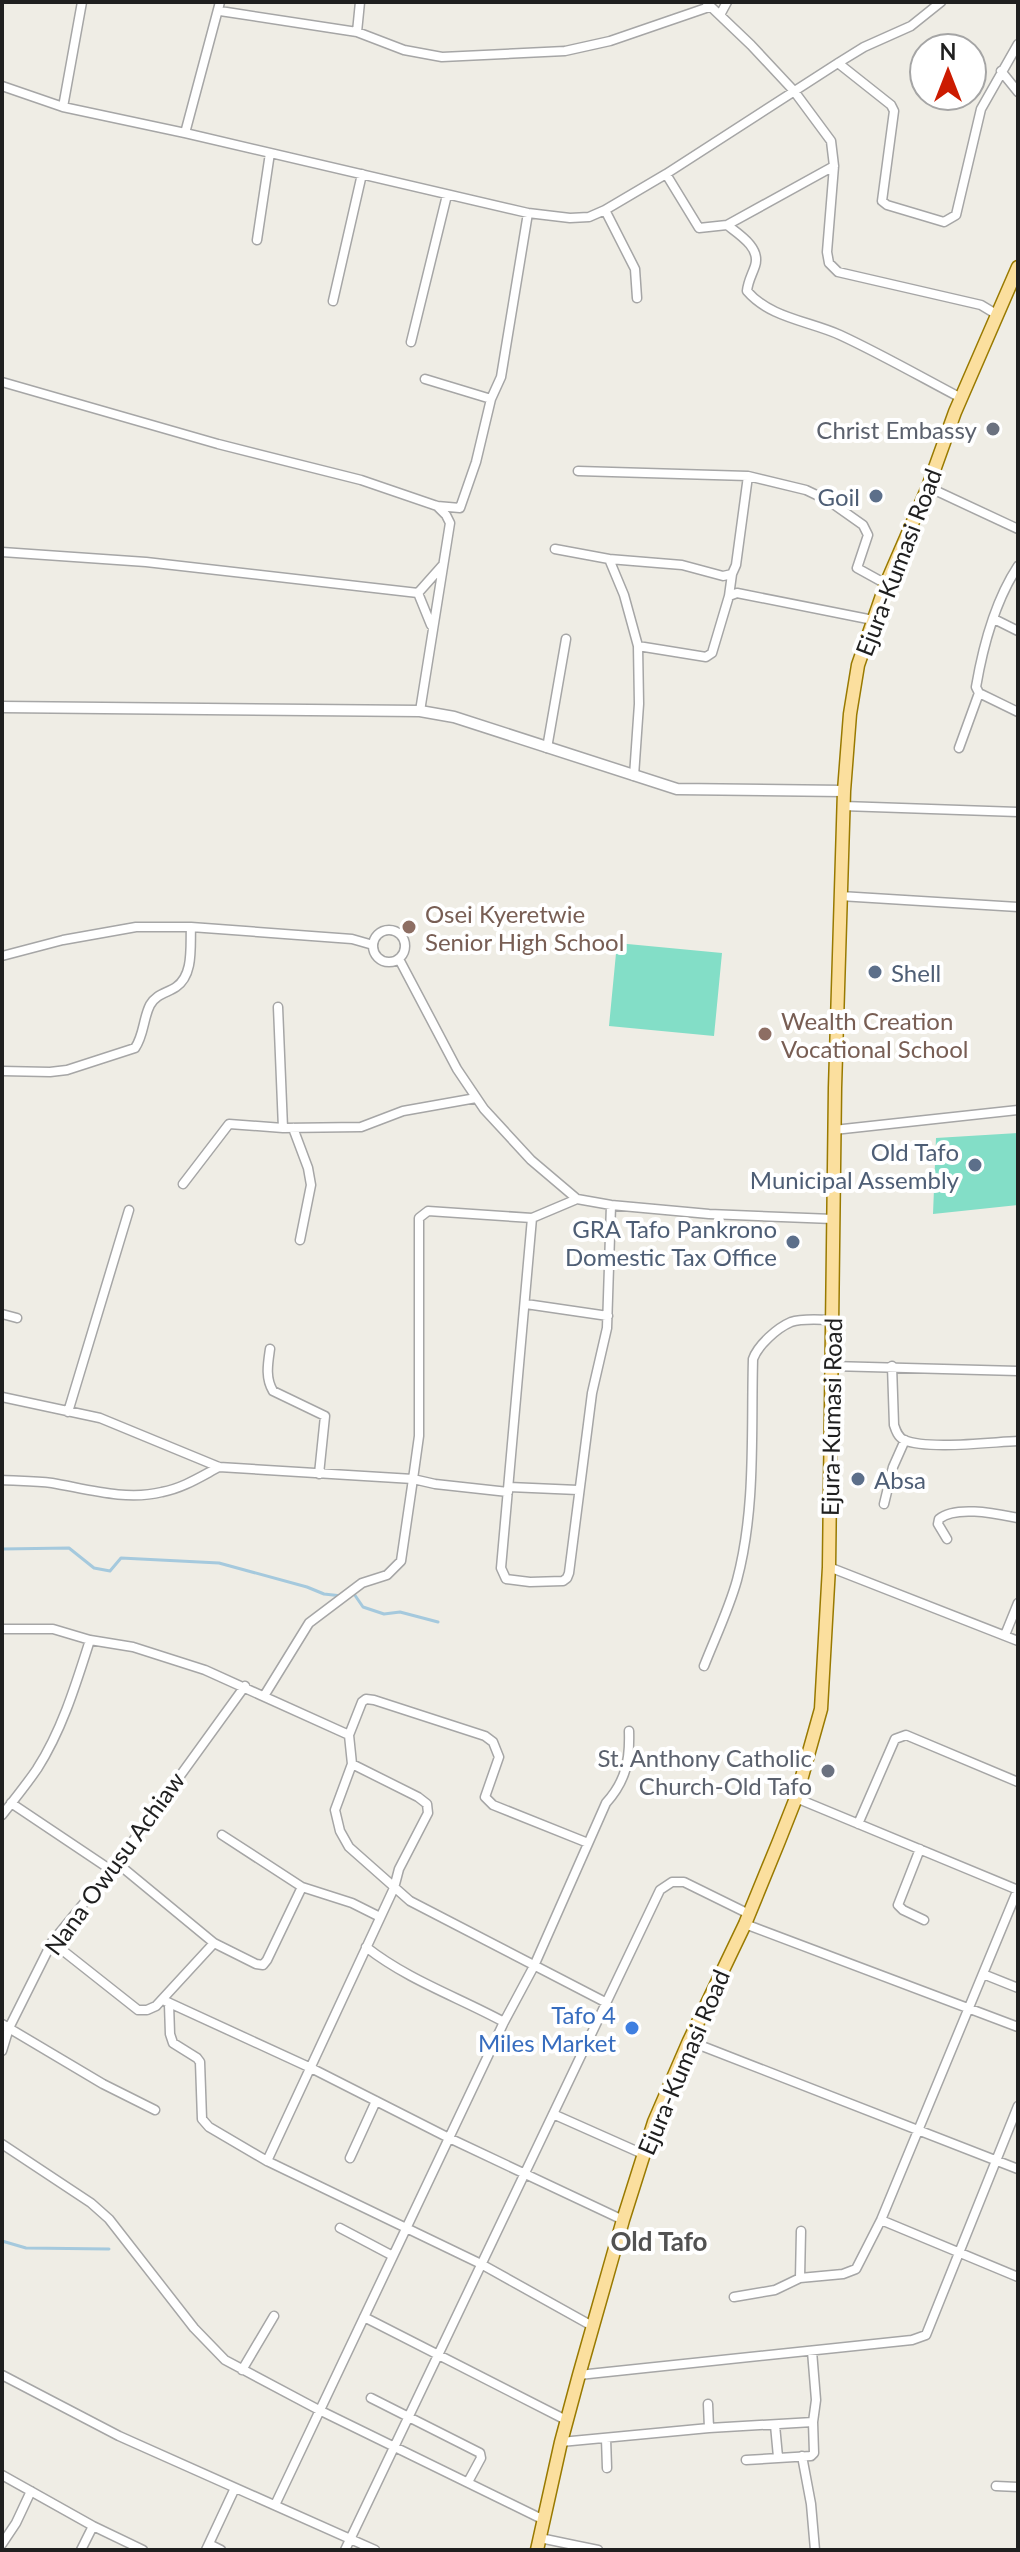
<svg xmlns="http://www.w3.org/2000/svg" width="1020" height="2552" viewBox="0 0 1020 2552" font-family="Lato,sans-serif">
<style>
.pitch{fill:#83dec7}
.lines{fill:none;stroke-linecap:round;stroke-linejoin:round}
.stream{stroke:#a5c9dd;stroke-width:3}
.minor-casing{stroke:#a6a6a6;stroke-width:11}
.tertiary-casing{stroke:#a6a6a6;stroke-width:13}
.primary-casing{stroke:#997a01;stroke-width:15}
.minor{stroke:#fff;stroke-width:8}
.tertiary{stroke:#fff;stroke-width:10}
.primary{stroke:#fbdf9e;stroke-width:12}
.worship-dot{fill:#6b7280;stroke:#fff;stroke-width:3}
.service-dot{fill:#5c6f8a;stroke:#fff;stroke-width:3}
.education-dot{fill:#8d6e63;stroke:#fff;stroke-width:3}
.shop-dot{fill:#3f7fe0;stroke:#fff;stroke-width:3}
.labels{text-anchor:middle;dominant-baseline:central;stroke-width:8;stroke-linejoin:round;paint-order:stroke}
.worship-label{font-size:24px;fill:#5b616d;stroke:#fff;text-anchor:end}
.service-label{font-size:24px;fill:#4e5e75;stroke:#fff;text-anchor:end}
.street-label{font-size:24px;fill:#1f1f1f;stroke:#fff}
.education-label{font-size:24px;fill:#785e54;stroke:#fff;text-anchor:start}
.shop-label{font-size:24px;fill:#366cbe;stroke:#fff;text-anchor:end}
.neighbourhood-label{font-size:26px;font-weight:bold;fill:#525252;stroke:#fff}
</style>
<rect width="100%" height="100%" fill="#efede5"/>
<path class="pitch" d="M617,943L722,953L714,1036L609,1026Z
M1018,1133V1205L933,1214L936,1138Z"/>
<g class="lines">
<path class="stream" d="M2,1549L69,1548L94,1568L110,1571L121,1558L219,1563L307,1587L324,1594L342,1596
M352,1591L363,1607L384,1614L400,1612L438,1622
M2,2241L26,2248L109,2249"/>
<defs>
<path id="minor" d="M707,3L751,45L794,91L831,141L834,166L827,252L829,263L838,272L981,305L996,314
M220,11L357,32L404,50L442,57L565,51L610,41L709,7
M720,15L727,2
M357,32L360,2
M838,63L891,105L894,111L882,201L887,205L944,222L956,215L981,109L1018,44
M1001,71L1018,92
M2,86L63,107L185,133L528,213L570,218L589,217L605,210L666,174L838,63L864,47L911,26L941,2
M63,107L82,2
M185,133L220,2
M666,174L699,228L727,225C740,235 761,248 755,266C752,275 748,281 747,291C770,318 809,321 840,335C881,354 921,377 961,398
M605,210L635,269L637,298
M727,225L834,166
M257,240L270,153
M333,301L362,174
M411,342L447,195
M2,382L218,444L361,480L437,506L460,508L476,462L491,399L425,379
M491,399L501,377L528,213
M578,471L748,476L736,565L732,574L723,576L682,565L609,559
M748,476L806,490L829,501L863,525L868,535L857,568L886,584
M928,487L1018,529
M555,549L609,559L624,595L638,646L639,704L634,776
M2,552L146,562L418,593
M1018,566C995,601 983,646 976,687L979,693L1018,712
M418,593L431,625
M418,593L442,566
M729,596L732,574
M994,619L1018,631
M638,646L706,657L712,653L729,596L737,593L873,620
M420,711L450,523L446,515L437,506
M547,748L566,639
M959,748L979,693
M843,806L1018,812
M840,896L1018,907
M373 946a16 16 0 1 1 32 0a16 16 0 1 1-32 0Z
M2,956L63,940L136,927H191L352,939L373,945
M399,959L457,1069L484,1109L531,1160L577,1199L611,1205L709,1214L833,1219
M278,1007L283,1128
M2,1071L50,1072L67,1070L135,1048C144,1035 143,1019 150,1005C156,994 167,993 176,987C194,975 190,946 191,927
M293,1128L308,1168L311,1185L300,1240
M834,1130L1018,1110
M183,1184L229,1124L283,1128L361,1127L403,1111L476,1098
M532,1218L501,1568L506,1579L530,1582L563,1581L567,1578L569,1573L592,1393L607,1328L611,1205
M526,1304L608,1316
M2,1314L17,1318
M270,1349C268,1363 265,1378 273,1391L325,1416L319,1474
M831,1366L1018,1371
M892,1366L894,1425C896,1431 898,1437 904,1440C927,1450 992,1442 1018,1441
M2,1397L100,1418L219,1467L413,1479L419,1436V1218L428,1211L532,1218L577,1199
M68,1412L129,1210
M2,1480C18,1481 35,1481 52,1483C87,1489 126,1501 162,1492C183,1488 200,1477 219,1467
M509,1487L578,1490
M884,1504L893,1467L905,1440
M947,1539L938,1524L939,1519C956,1505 997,1514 1018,1518
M829,1567L1018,1641
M2,1629H53L90,1640L133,1647L205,1670L349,1735
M1005,1635L1018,1603
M704,1666C715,1638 729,1609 737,1580C756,1509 751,1432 753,1359C758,1345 777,1328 791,1322C803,1318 820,1320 832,1320
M264,1696L309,1623L362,1583L387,1575L401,1561L413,1479L435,1484L508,1492
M796,1798L1018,1890
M11,1803L111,1870
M2,1815C14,1800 26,1785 37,1769C62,1730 76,1684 90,1640
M858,1824L895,1739L906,1735L1018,1782
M222,1835L302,1887L352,1903L380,1917
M588,1843L493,1805L485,1797L499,1757L493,1742L485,1736L374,1700L366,1699L362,1702L349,1735L352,1764L335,1810L340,1831L349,1847L410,1901L605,2002
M920,1849L898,1905L903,1910L924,1920
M117,1863L214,1943L256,1964L263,1965L267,1960L302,1887
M745,1924L1018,2027
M52,1942L138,2010H147L156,2006L214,1943
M366,1947C408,1980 458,1997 504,2022
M983,1974L1018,1988
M163,2000L311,2068L449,2138L623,2220
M169,2004L170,2034L173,2043L197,2058L200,2062L202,2119L209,2127L267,2161L481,2264L594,2327
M2,2024L103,2084L155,2110
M689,2041L1018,2169
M2,2051L9,2028L52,1942L117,1863L245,1686
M553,2114L643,2154
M2,2144L91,2203L109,2219L194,2328L225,2360L319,2410L544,2520
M350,2158L376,2101
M267,2161L394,1888L399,1869L428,1813L427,1804L418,1797L352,1764
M881,2220L1018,2277
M340,2228L393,2256
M801,2231L800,2278L843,2274L856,2269L881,2220L1018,1889
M734,2297L775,2290L800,2278
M364,2317L568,2421
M242,2370L274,2316
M2,2375L119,2436L375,2550
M579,2375L912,2340L926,2335L1018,2106
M371,2398L480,2453L481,2458L468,2482
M708,2404L709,2428L813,2422L816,2400L812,2351
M775,2425L778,2457
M606,2438L607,2468
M561,2442L709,2428
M802,2456L811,2504L815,2550
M746,2460L811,2456L814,2453L813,2422
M2,2475L93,2526L143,2550
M996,2486L1018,2487
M275,2505L504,2022L534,1966L606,1803C626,1781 630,1760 629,1731
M540,2538L598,2550
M2,2544L16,2523L31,2491
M209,2544L221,2550
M81,2550L93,2526
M206,2550L235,2488
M345,2550L660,1890L672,1882H684L749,1914"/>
<path id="tertiary" d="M2,707L420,711L454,717L677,789L844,791"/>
<path id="primary" d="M537,2550L561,2442L579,2375L623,2220L654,2122L689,2041L745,1924L779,1841L796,1798L821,1709L829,1567L835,1088L844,791L850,714L858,665L886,584L928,487L955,412L1018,267"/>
</defs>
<use href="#minor" class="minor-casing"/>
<use href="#tertiary" class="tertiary-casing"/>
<use href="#primary" class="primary-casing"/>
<use href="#minor" class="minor"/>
<use href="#tertiary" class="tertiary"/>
<use href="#primary" class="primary"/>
</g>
<g class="worship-dot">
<circle cx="993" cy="429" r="8"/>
<circle cx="828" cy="1771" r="8"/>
</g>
<g class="service-dot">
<circle cx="876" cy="496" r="8"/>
<circle cx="875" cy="972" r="8"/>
<circle cx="975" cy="1165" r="8"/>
<circle cx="793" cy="1242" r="8"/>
<circle cx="858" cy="1479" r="8"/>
</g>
<g class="education-dot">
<circle cx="409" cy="927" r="8"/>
<circle cx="765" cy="1034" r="8"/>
</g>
<circle class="shop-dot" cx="632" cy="2028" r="8"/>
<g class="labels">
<g class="worship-label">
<text x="977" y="429">Christ Embassy</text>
<text x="812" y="1757">St. Anthony Catholic<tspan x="812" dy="28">Church-Old Tafo</tspan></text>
</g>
<g class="service-label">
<text x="860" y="496">Goil</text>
<text x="891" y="972" text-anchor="start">Shell</text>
<text x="959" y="1151">Old Tafo<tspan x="959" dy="28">Municipal Assembly</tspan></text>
<text x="777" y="1228">GRA Tafo Pankrono<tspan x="777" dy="28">Domestic Tax Office</tspan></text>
<text x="874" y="1479" text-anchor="start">Absa</text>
</g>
<g class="street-label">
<text transform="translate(898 562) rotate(-69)">Ejura-Kumasi Road</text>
<text transform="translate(831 1417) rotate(-89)">Ejura-Kumasi Road</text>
<text transform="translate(114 1863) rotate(-54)">Nana Owusu Achiaw</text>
<text transform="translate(683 2062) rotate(-67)">Ejura-Kumasi Road</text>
</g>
<g class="education-label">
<text x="425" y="913">Osei Kyeretwie<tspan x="425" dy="28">Senior High School</tspan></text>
<text x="781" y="1020">Wealth Creation<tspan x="781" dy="28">Vocational School</tspan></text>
</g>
<g class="shop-label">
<text x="616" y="2014">Tafo 4<tspan x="616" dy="28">Miles Market</tspan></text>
</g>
<g class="neighbourhood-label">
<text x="659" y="2241">Old Tafo</text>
</g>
</g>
<rect width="1020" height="2552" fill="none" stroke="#1f1f1f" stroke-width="8"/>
<g transform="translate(948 72)"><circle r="38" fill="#ffffff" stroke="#a5a5a5" stroke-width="2"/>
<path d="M0-6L14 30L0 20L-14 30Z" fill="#cc1b01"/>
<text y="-12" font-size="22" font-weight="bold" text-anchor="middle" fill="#1f1f1f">N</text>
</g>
</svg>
